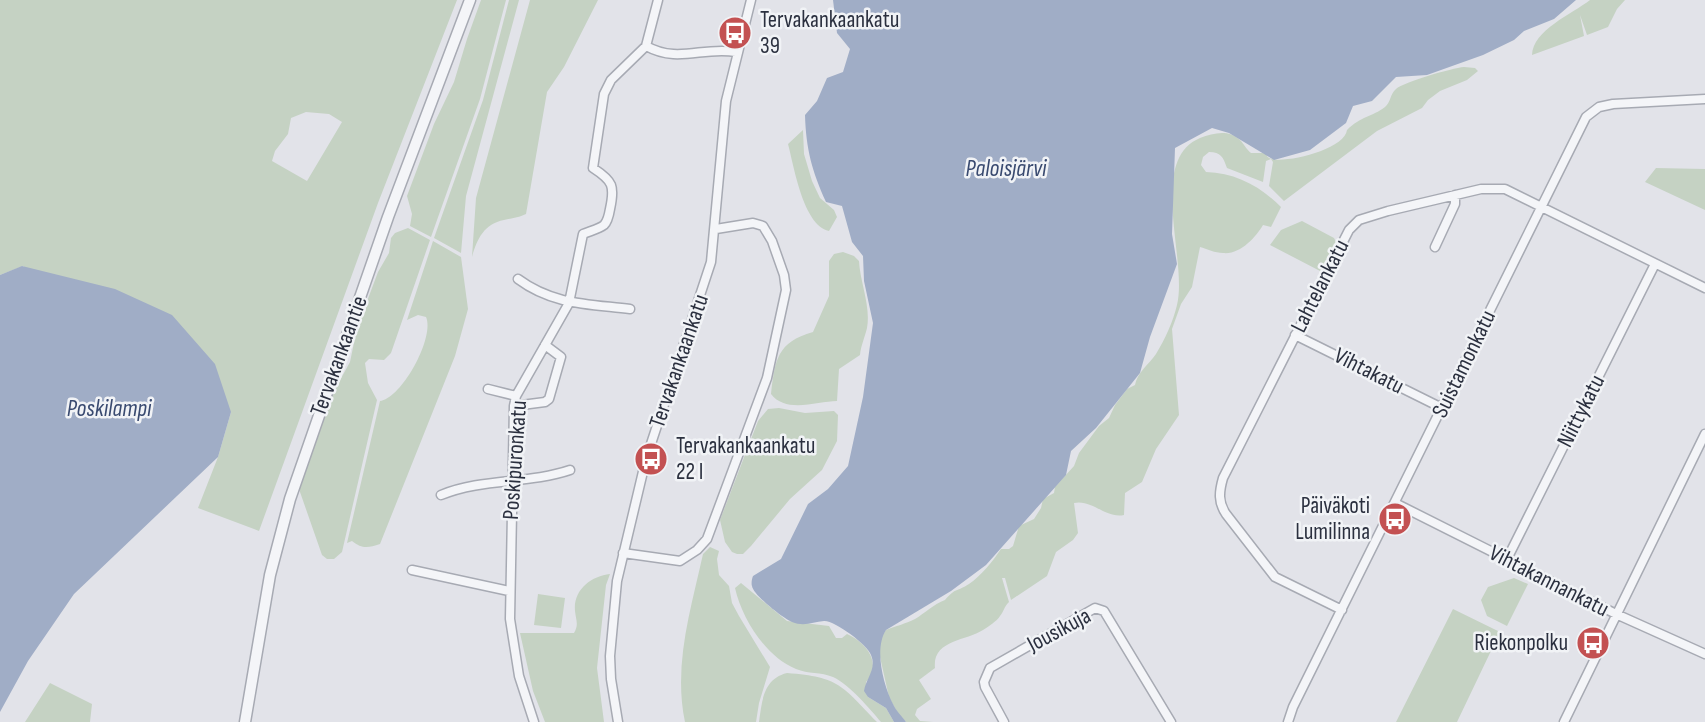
<svg xmlns="http://www.w3.org/2000/svg" width="1705" height="722" viewBox="0 0 1705 722" font-family="'Sofia Sans Condensed',sans-serif">
<style>
.green{fill:#c5d2c3;fill-rule:evenodd}
.water{fill:#a0adc6}
.lines{fill:none;stroke-linecap:round;stroke-linejoin:round}
.minor-casing{stroke:#a7aab3;stroke-width:11}
.tertiary-casing{stroke:#a7aab3;stroke-width:13}
.minor{stroke:#f4f5f8;stroke-width:8}
.tertiary{stroke:#f4f5f8;stroke-width:10}
.labels{text-anchor:middle;dominant-baseline:central;stroke-width:5;stroke-linejoin:round;paint-order:stroke}
.poi-label{font-size:23px;fill:#2b303f;stroke:#f1f3f6;text-anchor:start}
.street-label{font-size:23px;fill:#2b303f;stroke:#f1f3f6}
.water-label{font-size:24px;font-style:italic;fill:#394a70;stroke:#f1f3f6}
</style>
<rect width="100%" height="100%" fill="#e2e3e9"/>
<path class="green" d="M0,0H457L378,203L259,531L198,508L218,457L231,412L23,266L0,275ZM306,112L329,114L342,122L307,181L272,161L275,151L288,134L291,118Z
M481,0H506L480,99L431,237L410,226L412,214L407,196L434,124L454,82L467,39Z
M509,0H519L466,196L461,253L434,238L483,100Z
M530,0H598L564,67L547,92L526,214C518,218 512,218 504,220C484,224 477,239 472,257L476,198Z
M1590,0H1625L1617,9L1608,27L1587,35L1580,15L1584,36L1532,55C1533,30 1572,14 1590,0Z
M1464,67L1475,68L1478,71L1467,80L1440,91L1428,100L1422,108L1377,131L1284,201L1269,186L1273,162L1271,159L1266,161L1263,182L1227,168C1223,157 1221,152 1209,152L1203,157L1201,165L1206,172C1236,173 1260,186 1281,207L1271,227L1263,225C1256,237 1240,255 1223,253C1215,253 1207,249 1200,247L1192,287L1181,304L1172,329L1179,415L1156,449L1142,482L1125,493L1124,515C1106,519 1092,499 1074,503L1078,533L1073,540L1056,552L1047,576L1011,600L1005,578H1002L1009,602C1004,607 1004,611 1000,616C997,621 988,627 983,630C966,641 932,640 935,668L919,680L931,699L917,709L915,715L920,721L933,722H906L897,712L889,697L880,657V638L886,630C896,626 905,624 915,619C925,613 934,604 945,600C956,587 957,592 969,584C981,576 993,561 1001,549H1009L1013,546L1019,526L1034,519L1041,508L1043,499L1054,493L1055,487L1074,466L1079,453L1099,426L1109,418L1115,405L1127,389L1135,385C1137,373 1149,364 1156,354C1165,339 1173,322 1177,305C1188,260 1147,160 1200,138C1214,133 1228,129 1240,140C1244,144 1246,149 1251,153C1254,153 1258,153 1262,153C1271,155 1263,156 1272,159C1288,163 1345,149 1347,130C1361,116 1372,117 1385,107C1391,102 1390,94 1396,89C1404,82 1452,68 1464,67Z
M803,130L804,154L812,181L820,198L834,210L837,217L829,231C803,225 794,166 788,144Z
M1656,168L1705,169V210L1645,182Z
M1302,221L1334,238L1336,242L1322,272L1270,245L1281,230Z
M408,228L430,240L391,353L384,360L369,359L365,363L368,383L377,400L342,552L334,559H327L322,555L300,492V485L328,402L350,362L357,328L378,272L389,253L391,238L395,233Z
M433,241L461,257L468,309L455,356L380,544C368,548 362,549 352,541L347,543L380,401C402,398 435,337 426,317L418,315L407,320Z
M843,252L854,256L859,261C860,282 871,306 867,328C865,337 861,345 860,355L839,369L837,401C818,401 786,414 771,394C775,360 777,342 813,332L829,296V261L834,254Z
M779,408L805,413L834,411L838,415L837,441L822,470L790,499L751,546L743,554H737L732,552L725,542L720,520L758,421L768,409Z
M710,547L719,551L717,559L719,575L729,586L732,603L739,616L770,667L759,703L756,722H685C673,665 691,609 703,554Z
M610,574L606,585L597,668L604,722H545L533,691L520,633H574C579,625 576,620 575,611C573,590 591,576 610,574Z
M1514,578L1528,584L1507,626L1487,616L1481,600L1488,587Z
M741,583L787,621L829,626L836,638H842L847,634C866,642 883,664 866,682L868,697L886,708L894,722H881C870,709 849,684 833,677C821,672 808,674 796,669C766,657 742,619 735,588Z
M538,594L565,598L561,628L534,625Z
M1453,609L1500,632L1457,722H1396Z
M787,673C840,677 842,686 877,722H759C762,701 763,679 787,673Z
M50,683L92,704L90,722H25Z"/>
<path class="water" d="M833,0H1576L1554,19L1524,31L1514,40L1483,55L1427,75L1396,77L1372,101L1353,106L1346,123L1310,150L1274,160L1229,133L1212,128L1175,148L1172,234L1177,264L1150,337L1140,373L1096,428L1071,451L1066,475L986,565L951,591L886,630C874,648 883,685 893,704C896,711 902,716 906,722H894L886,708L868,697L864,691C866,678 877,669 871,655C868,645 834,620 824,621C813,622 804,627 792,622C784,619 753,595 752,586C751,584 752,578 753,576L781,559L808,504L828,489L848,466L863,397L873,323L864,281L863,256L852,242L842,206L826,202C812,171 806,149 805,115L817,101L827,78L843,72L850,49L837,33Z
M22,266L115,289L172,315L215,364L231,412L218,457L74,594L28,661L0,712V275Z"/>
<g class="lines">
<defs>
<path id="minor" d="M646,46C679,64 702,46 736,52
M1435,247L1455,204V195
M518,279C553,305 589,304 630,309
M1295,335L1442,408
M488,389L516,396
M514,406L545,402L549,399L561,357L545,345
M441,495C482,478 529,484 570,470
M1395,503L1616,614L1705,654
M623,553L680,561L697,550L707,539L767,378L786,290L784,275L772,241L763,226L753,223L716,229
M1507,559L1655,264
M412,570L509,591
M1342,610L1275,577L1226,514C1218,502 1219,492 1223,478L1349,230L1359,220L1388,211L1481,189H1505L1705,288
M534,722L519,676L510,619L514,406L516,396L569,303L583,234C590,231 599,229 604,225C608,221 609,215 610,209C615,186 613,181 593,168L604,94L611,80L646,46L658,0
M618,722L611,679L610,656L617,581L646,459L711,262L726,101L751,0
M1004,722L985,687L984,682L990,668L1095,608L1104,611L1171,722
M1288,722L1293,707L1586,117L1599,107L1613,104L1705,99
M1564,722L1705,434"/>
<path id="tertiary" d="M245,722L270,575L290,499L388,217L470,0"/>
</defs>
<use href="#minor" class="minor-casing"/>
<use href="#tertiary" class="tertiary-casing"/>
<use href="#minor" class="minor"/>
<use href="#tertiary" class="tertiary"/>
</g>
<defs>
<symbol id="bus-disc" viewBox="-11 -11 22 22"><circle r="9.5" fill="#c35152" stroke="#f1f3f6"/><path d="M-5-6H5V4H4V6H2V4H-2V6H-4V4H-5ZM-3.5-4V0h7V-4ZM-3.5 1.2v1.5H-2V1.2ZM2 1.2v1.5H3.5V1.2Z" fill="#fff"/></symbol>
</defs>
<g fill-rule="evenodd">
<use href="#bus-disc" x="716" y="14" width="38" height="38"/>
<use href="#bus-disc" x="632" y="440" width="38" height="38"/>
<use href="#bus-disc" x="1376" y="500" width="38" height="38"/>
<use href="#bus-disc" x="1574" y="624" width="38" height="38"/>
</g>
<g class="labels">
<g class="poi-label">
<text x="760" y="20">Tervakankaankatu<tspan x="760" dy="26">39</tspan></text>
<text x="676" y="446">Tervakankaankatu<tspan x="676" dy="26">22 I</tspan></text>
<text x="1370" y="506" text-anchor="end">Päiväkoti<tspan x="1370" dy="26">Lumilinna</tspan></text>
<text x="1568" y="643" text-anchor="end">Riekonpolku</text>
</g>
<g class="street-label">
<text transform="translate(1320 286) rotate(-63)">Lahtelankatu</text>
<text transform="translate(339 356) rotate(-70)">Tervakankaantie</text>
<text transform="translate(679 361) rotate(-71)">Tervakankaankatu</text>
<text transform="translate(1464 364) rotate(-64)">Suistamonkatu</text>
<text transform="translate(1369 371) rotate(27)">Vihtakatu</text>
<text transform="translate(1581 411) rotate(-63)">Niittykatu</text>
<text transform="translate(515 460) rotate(-86)">Poskipuronkatu</text>
<text transform="translate(1549 581) rotate(27)">Vihtakannankatu</text>
<text transform="translate(1059 630) rotate(-28)">Jousikuja</text>
</g>
<g class="water-label">
<text x="1006" y="168">Paloisjärvi</text>
<text x="109" y="408">Poskilampi</text>
</g>
</g>
</svg>
